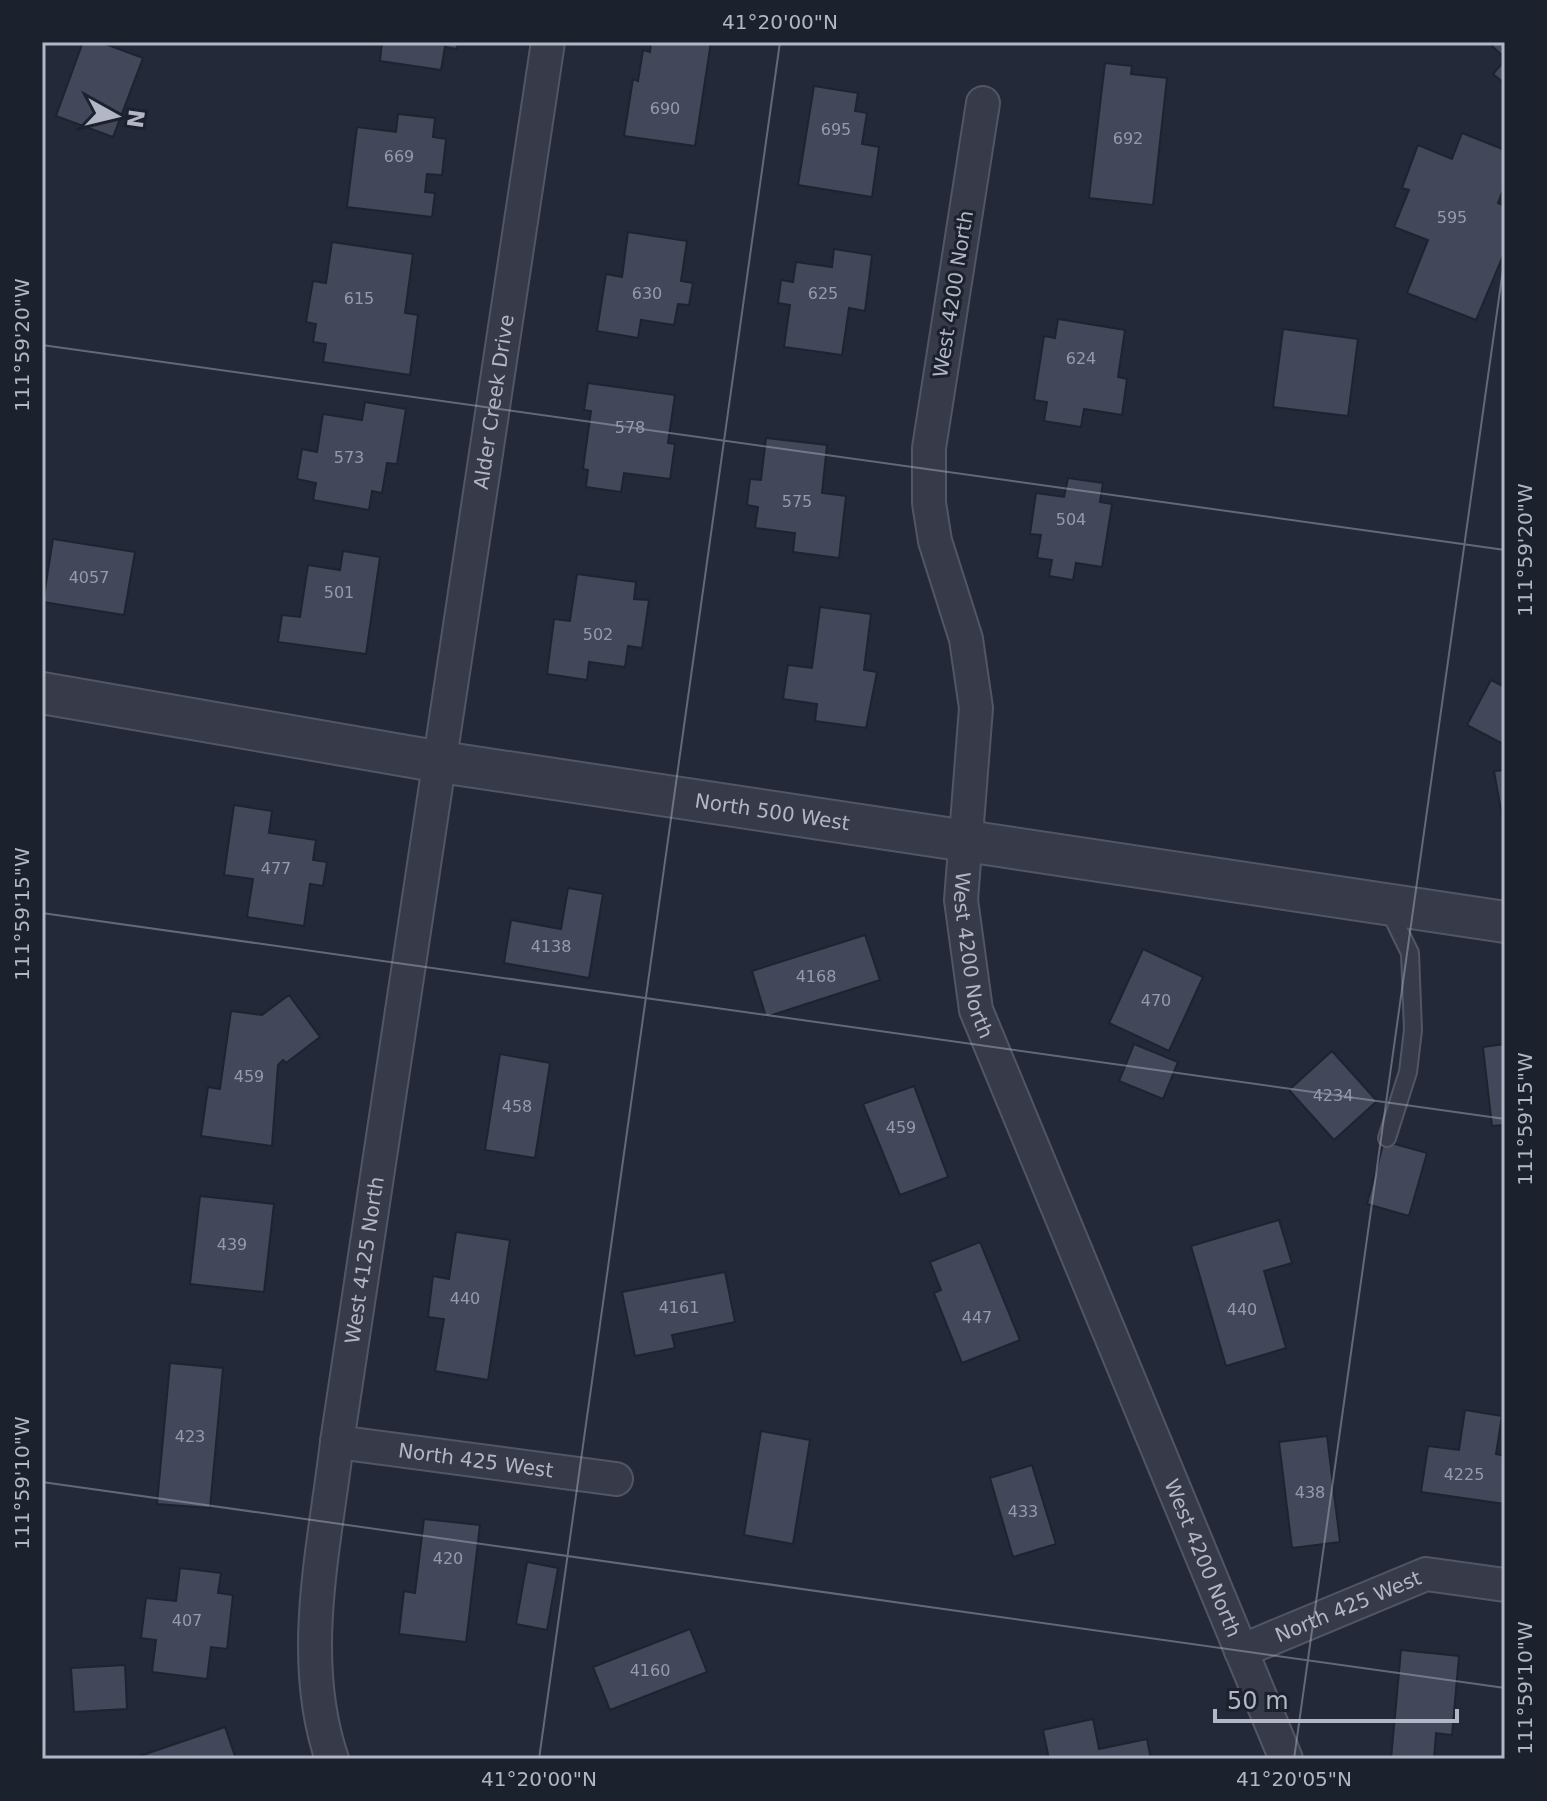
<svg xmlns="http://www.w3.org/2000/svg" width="1547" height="1801" viewBox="0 0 1547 1801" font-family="'DejaVu Sans',sans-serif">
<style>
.building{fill:#42485a;stroke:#1e2330;stroke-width:2}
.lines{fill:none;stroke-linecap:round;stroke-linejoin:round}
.service-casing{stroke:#525664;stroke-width:20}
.minor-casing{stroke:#525664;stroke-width:36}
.tertiary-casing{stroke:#525664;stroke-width:44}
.service{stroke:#373b49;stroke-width:16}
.minor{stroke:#373b49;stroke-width:32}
.tertiary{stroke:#373b49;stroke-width:40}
.ticks{fill:none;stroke:#b2b6c5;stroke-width:2;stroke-opacity:0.45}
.labels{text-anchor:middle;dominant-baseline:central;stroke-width:6;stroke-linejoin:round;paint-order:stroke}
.number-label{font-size:16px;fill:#969aaa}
.street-label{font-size:20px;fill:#b2b6c5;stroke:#1c212e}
.neatline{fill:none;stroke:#b2b6c5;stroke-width:3}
.ticks-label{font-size:20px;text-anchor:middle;fill:#b2b6c5}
</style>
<rect width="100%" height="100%" fill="#232939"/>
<path class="building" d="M83,42H100L143,58L113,137L56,116Z
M382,42H458L457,49L445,47L441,70L380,61Z
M651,42H711L695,146L624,136L633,79L638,81L643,50L650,52Z
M1496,42H1505V58L1492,46Z
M1505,60V84L1493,74Z
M1105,63L1132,66L1131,74L1167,78L1153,205L1089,198Z
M814,86L858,93L855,111L867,113L862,144L879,147L872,197L798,185Z
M398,114L435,118L433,137L446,139L442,175L427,174L425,192L435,193L432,217L347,207L357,127L396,132Z
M1462,133L1505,150V185L1498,203L1505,206V251L1476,320L1407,293L1428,240L1394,227L1409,190L1402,188L1418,145L1452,159Z
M628,232L687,241L681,281L693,283L689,305L678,304L674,325L641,320L638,338L597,331L606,274L622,277Z
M332,242L413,254L405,313L418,315L410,375L323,362L326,344L313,342L316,324L306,322L313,281L326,283Z
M834,249L872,255L865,311L849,308L842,355L784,347L790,305L778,303L781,280L793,282L796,262L832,267Z
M1058,319L1125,330L1118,377L1127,379L1122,415L1084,409L1081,427L1044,421L1047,402L1034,400L1044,336L1055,338Z
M1283,329L1358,339L1348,416L1273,407Z
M588,383L675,395L668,443L675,444L670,479L624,473L621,492L586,487L588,470L583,469L591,411L584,410Z
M365,402L406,409L397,464L387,463L382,493L372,491L369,510L313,500L316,483L297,479L302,449L317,452L323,414L362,420Z
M766,438L827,445L822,493L846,496L839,558L793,552L795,533L755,528L758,507L747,505L750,479L761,480Z
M1068,478L1103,483L1100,502L1112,504L1102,567L1076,563L1073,580L1049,576L1052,560L1037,558L1041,535L1030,534L1036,493L1064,497Z
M53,539L135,552L124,615L43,602Z
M343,551L380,557L366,654L278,642L282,615L300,617L308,565L340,570Z
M577,574L636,582L634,599L649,600L642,648L628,646L625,667L589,662L587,680L547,674L554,619L570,621Z
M820,607L871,614L864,670L877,672L866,728L815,721L817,704L783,699L788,665L812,668Z
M1491,680L1505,687V745L1467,725Z
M1505,770V815L1502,816L1494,771Z
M234,805L272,811L269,833L316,840L313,860L327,862L323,886L310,884L304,926L247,917L253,879L224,875Z
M568,888L603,894L589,978L504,963L511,920L561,929Z
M865,935L880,980L766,1017L752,971Z
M1143,949L1203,977L1169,1051L1109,1023Z
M289,995L320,1037L286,1063L283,1060L278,1065L272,1146L201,1136L208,1087L220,1089L231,1011L262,1015Z
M1134,1044L1178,1062L1163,1099L1119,1081Z
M1505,1044V1125L1492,1126L1483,1047Z
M1332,1051L1377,1101L1334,1140L1289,1090Z
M500,1054L550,1063L535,1158L485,1150Z
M914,1086L948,1177L900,1195L863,1104Z
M1384,1141L1427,1153L1409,1216L1367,1204Z
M200,1196L274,1204L264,1292L190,1284Z
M1279,1220L1292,1263L1264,1271L1286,1348L1226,1366L1191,1246Z
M456,1232L510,1240L488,1380L435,1371L444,1319L428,1317L433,1276L449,1279Z
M980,1242L1020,1340L962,1363L934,1293L941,1290L930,1262Z
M725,1272L735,1322L672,1335L675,1348L635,1356L622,1292Z
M170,1363L223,1368L210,1508L157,1504Z
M1465,1410L1502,1416L1496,1454L1505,1456V1504L1421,1492L1428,1446L1459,1450Z
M761,1431L810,1440L793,1544L744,1535Z
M1327,1436L1340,1542L1292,1548L1279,1442Z
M1032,1465L1056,1544L1013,1557L990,1478Z
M424,1519L480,1525L466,1642L399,1634L404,1591L415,1593Z
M527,1562L558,1568L547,1630L516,1624Z
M180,1568L221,1573L218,1593L233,1595L227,1649L211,1647L207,1679L152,1672L156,1640L141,1638L146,1598L176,1601Z
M690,1629L707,1672L610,1710L593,1667Z
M1401,1650L1459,1656L1452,1735L1436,1733L1434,1759H1391Z
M125,1665L127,1709L74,1712L71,1668Z
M1093,1719L1099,1749L1147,1739L1151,1759H1049L1043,1730Z
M225,1727L236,1759H131Z"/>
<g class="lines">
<defs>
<path id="service" d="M1387,906L1410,953L1413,1030L1408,1072L1387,1138"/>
<g id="minor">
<path id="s1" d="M983,103L929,448V503L935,541L966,639L976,708L961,900L976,1010L1286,1759"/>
<path id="s2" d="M337,1442L616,1479"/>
<path id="s3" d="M1241,1651L1426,1574L1505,1585"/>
<path id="s4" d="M332,1759C297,1657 325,1546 337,1442L548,42"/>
</g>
<g id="tertiary">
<path id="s5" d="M42,693L441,762L1505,922"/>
</g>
</defs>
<use href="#service" class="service-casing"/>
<use href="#minor" class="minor-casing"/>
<use href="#tertiary" class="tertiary-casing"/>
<use href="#service" class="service"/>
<use href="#minor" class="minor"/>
<use href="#tertiary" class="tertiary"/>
</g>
<path class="ticks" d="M42,345L1505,550M42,913L1505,1119M42,1482L1505,1688M539,1759L780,42M1294,1759L1505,255"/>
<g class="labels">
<g class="number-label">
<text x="665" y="108">690</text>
<text x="836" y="129">695</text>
<text x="1128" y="138">692</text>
<text x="399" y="156">669</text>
<text x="1452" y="217">595</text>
<text x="647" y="293">630</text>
<text x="823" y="293">625</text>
<text x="359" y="298">615</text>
<text x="1081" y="358">624</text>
<text x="630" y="427">578</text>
<text x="349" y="457">573</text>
<text x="797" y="501">575</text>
<text x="1071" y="519">504</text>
<text x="89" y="577">4057</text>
<text x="339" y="592">501</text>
<text x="598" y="634">502</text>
<text x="276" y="868">477</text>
<text x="551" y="946">4138</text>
<text x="816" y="976">4168</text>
<text x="1156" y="1000">470</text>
<text x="249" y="1076">459</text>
<text x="1333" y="1095">4234</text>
<text x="517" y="1106">458</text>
<text x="901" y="1127">459</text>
<text x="232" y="1244">439</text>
<text x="465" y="1298">440</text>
<text x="679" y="1307">4161</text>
<text x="1242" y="1309">440</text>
<text x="977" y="1317">447</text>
<text x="190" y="1436">423</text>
<text x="1464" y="1474">4225</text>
<text x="1310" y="1492">438</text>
<text x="1023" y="1511">433</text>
<text x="448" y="1558">420</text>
<text x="187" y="1620">407</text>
<text x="650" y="1670">4160</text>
</g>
<g class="street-label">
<text transform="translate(953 294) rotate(-81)">West 4200 North</text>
<text stroke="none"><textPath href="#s4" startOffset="1372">Alder Creek Drive</textPath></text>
<text stroke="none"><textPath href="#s5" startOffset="740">North 500 West</textPath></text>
<text stroke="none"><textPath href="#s1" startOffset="864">West 4200 North</textPath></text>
<text stroke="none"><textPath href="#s4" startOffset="504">West 4125 North</textPath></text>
<text stroke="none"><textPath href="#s2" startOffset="140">North 425 West</textPath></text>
<text stroke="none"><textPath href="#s1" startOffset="1512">West 4200 North</textPath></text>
<text stroke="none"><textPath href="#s3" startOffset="116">North 425 West</textPath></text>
</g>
</g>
<rect width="1547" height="1801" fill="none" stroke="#1c212e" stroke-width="88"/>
<g transform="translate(116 116) rotate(98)" stroke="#1c212e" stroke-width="6" paint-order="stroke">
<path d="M0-6L14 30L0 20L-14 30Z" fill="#b2b6c5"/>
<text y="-12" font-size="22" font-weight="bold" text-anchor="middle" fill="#b2b6c5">N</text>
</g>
<path d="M1215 1709v12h242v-12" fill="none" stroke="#b2b6c5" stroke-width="4"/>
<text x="1227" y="1709" font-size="24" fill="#b2b6c5" stroke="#1c212e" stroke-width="6" paint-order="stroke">50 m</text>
<rect x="44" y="44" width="1459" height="1713" class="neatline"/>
<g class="ticks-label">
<text x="780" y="29">41°20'00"N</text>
<text transform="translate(22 345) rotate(-90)" y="7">111°59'20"W</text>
<text transform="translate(1525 550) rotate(-90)" y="7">111°59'20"W</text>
<text transform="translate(22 914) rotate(-90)" y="7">111°59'15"W</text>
<text transform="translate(1525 1119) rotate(-90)" y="7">111°59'15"W</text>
<text transform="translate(22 1483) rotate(-90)" y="7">111°59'10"W</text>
<text transform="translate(1525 1688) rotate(-90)" y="7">111°59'10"W</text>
<text x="539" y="1786">41°20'00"N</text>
<text x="1294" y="1786">41°20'05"N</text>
</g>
</svg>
